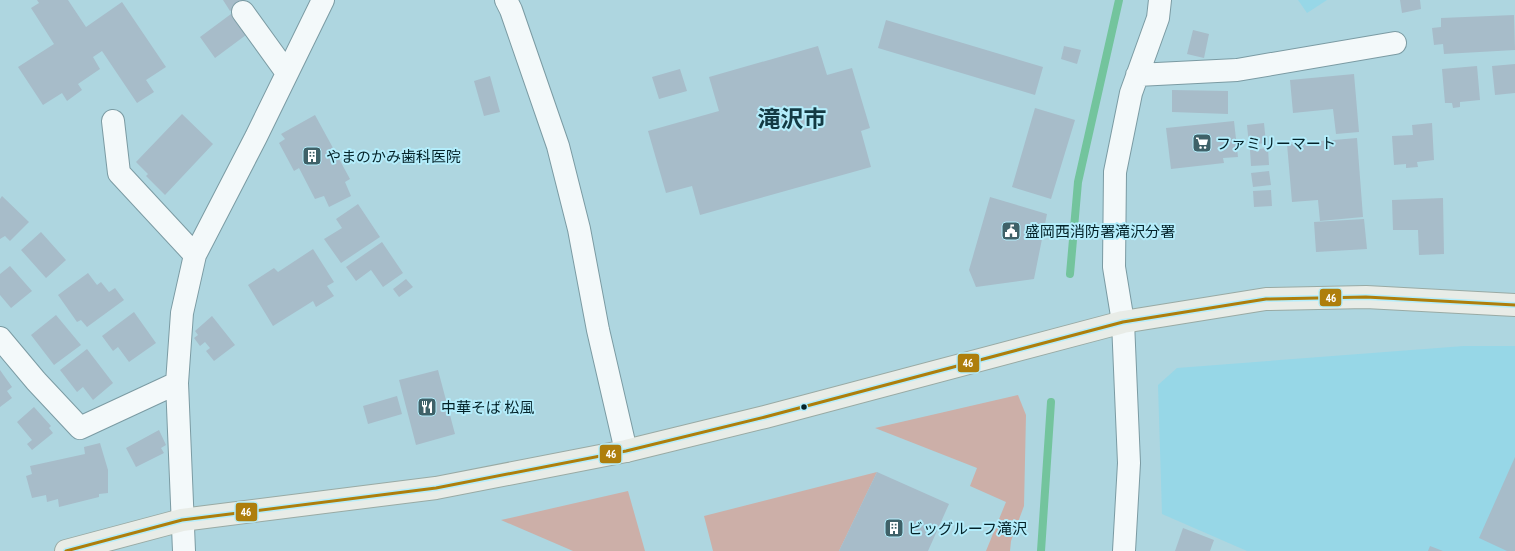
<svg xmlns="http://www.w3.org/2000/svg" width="1515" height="551" viewBox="0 0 1515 551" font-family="'PT Sans Narrow','Noto Sans JP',sans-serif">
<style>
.built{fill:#97d7e7}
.green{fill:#ccafa8}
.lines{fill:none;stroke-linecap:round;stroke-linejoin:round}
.stream{stroke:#73c49d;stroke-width:8}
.building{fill:#a7bcc9}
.minor-casing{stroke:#7b9ba3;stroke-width:24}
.major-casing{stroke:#99aaa4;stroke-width:24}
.minor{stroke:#f3f9fa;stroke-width:22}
.major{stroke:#e8ece7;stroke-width:22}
.bus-1-casing{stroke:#b4edfb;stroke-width:6}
.bus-1{stroke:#ae7e0c;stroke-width:3}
.bus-dot{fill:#032228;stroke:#b4edfb;stroke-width:1.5}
.labels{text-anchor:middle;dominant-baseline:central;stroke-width:4;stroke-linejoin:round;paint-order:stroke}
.poi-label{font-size:15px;fill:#032228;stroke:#b4edfb;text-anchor:start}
.town-label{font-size:23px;font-weight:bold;fill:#133a43;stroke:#b4edfb}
.line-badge{stroke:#b4edfb;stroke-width:1.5}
.badge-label{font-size:11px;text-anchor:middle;font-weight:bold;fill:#fff}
</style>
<rect width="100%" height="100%" fill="#aed6e0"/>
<path class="built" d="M1298,0H1327L1307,13Z
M1464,346H1515V551H1247L1162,514L1158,385L1177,368Z"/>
<path class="green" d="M1018,395L1026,415L1024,506L1011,541L1010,551H986L1006,502L970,486L977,468L875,428Z
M877,472L839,551H713L704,516Z
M628,491L645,551H573L501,520Z"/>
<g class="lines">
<path class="stream" d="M1070,274L1078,182L1119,0
M1041,551L1051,402"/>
</g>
<path class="building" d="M37,0H68L86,27L122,2L166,67L146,80L154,92L137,103L102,51L93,57L100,69L78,84L82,90L67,101L62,93L43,105L18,67L54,44L31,8L39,3Z
M223,0H246L230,11Z
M1400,0H1420L1421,9L1402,13Z
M231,14L246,35L215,58L200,37Z
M1514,15L1515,50L1444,54L1443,44L1434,45L1432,28L1441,27V18Z
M886,20L1043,67L1035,95L878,48Z
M1193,30L1209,34L1204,58L1187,54Z
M818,46L827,75L852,68L870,128L861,131L871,167L700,215L692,186L666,193L648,131L719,111L709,77Z
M1064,46L1081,50L1077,64L1061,59Z
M1515,64V93L1495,95L1492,66Z
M1477,66L1480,100L1460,102V107L1453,108L1452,103H1445L1442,69Z
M680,69L687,91L659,99L652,77Z
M1354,74L1359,132L1336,134L1333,109L1293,113L1290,80Z
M490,76L500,112L484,116L474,81Z
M1172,90L1228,91V114L1172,112Z
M1035,108L1075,120L1051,199L1012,187Z
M182,114L213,144L165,195L146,176L148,174L136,162Z
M315,115L350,179L345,182L351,196L329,207L324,196L315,199L299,168L294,171L279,143L285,139L281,134Z
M1234,121L1238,157L1223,158L1224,163L1171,169L1166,128Z
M1264,123L1266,143L1249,145L1247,125Z
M1432,123L1434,160L1417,162L1418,167L1406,168V164L1394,165L1392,136L1413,135L1412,125Z
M1357,138L1363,217L1320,221L1318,200L1292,202L1287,144Z
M1268,148L1269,165L1251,166L1250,150Z
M1269,171L1271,185L1253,187L1251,173Z
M1271,190L1272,206L1254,207L1253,191Z
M2,196L29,222L10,241L5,236L0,239V199Z
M990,197L1047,214L1034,279L976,287L969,270Z
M1443,198L1444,254L1419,255L1418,230H1393L1392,200Z
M358,204L380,237L341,263L324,239L342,228L336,219Z
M1364,219L1367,249L1316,252L1314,222Z
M41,232L66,260L46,278L21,250Z
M382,242L403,273L383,287L371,270L356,281L346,267Z
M313,249L334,282L327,286L334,296L316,307L313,301L273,326L248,285L274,268L278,272Z
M10,266L32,291L11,308L0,295V274Z
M88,273L97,285L101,282L109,292L115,288L124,300L87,327L81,320L77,322L58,295Z
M406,279L413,287L399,297L393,289Z
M134,312L156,343L129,362L118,347L113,351L102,336Z
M56,315L81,345L54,365L31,335Z
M212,316L235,345L214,361L206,351L210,348L205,342L200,346L194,338L198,335L195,331Z
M87,349L113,383L93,400L83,387L77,392L60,370Z
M0,370L12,387L7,391L12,398L0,407Z
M438,370L455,434L416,445L399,380Z
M397,396L402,414L368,424L363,406Z
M34,407L51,426L49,428L53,433L32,450L27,444L32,440L17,422Z
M159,430L166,445L161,448L164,453L136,467L126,448Z
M100,443L108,470V493L99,494V497L59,507L58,499L47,502L46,495L32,498L26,476L32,474L30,466L85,454L84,447Z
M1515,457V551H1507L1479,538Z
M877,472L949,504L928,551H839Z
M1183,528L1214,540L1210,551H1175Z
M1430,546L1443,551H1428Z"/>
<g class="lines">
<defs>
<path id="minor" d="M506,0L511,10L558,146L579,229L598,330L626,451
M243,12L287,73
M1137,75L1237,70L1395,43
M113,121L119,173L195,255
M0,338L36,381L80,428L177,383
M184,551L177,383L182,313L195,255L256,137L323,0
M1124,551L1129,463L1123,322L1114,267L1115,172L1131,93L1158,18L1160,0"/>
<path id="major" d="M66,551L182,520L436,488L626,451L765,417L1123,322L1266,299L1366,297L1515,305"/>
</defs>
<use href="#minor" class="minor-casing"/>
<use href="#major" class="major-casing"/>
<use href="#minor" class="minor"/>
<use href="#major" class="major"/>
<defs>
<path id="bus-1" d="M66,551L182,520L436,488L626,451L765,417L1123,322L1266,299L1366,297L1515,305"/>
</defs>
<use href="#bus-1" class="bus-1-casing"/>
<use href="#bus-1" class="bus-1"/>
</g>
<defs>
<symbol id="supermarket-square" viewBox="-11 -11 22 22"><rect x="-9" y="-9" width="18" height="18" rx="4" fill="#3f6168" stroke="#b4edfb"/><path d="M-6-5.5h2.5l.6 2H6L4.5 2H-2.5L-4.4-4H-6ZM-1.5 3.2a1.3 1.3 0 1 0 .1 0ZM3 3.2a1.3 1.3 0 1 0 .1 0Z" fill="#fff"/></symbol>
<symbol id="building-square" viewBox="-11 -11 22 22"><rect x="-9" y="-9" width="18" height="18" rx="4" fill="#3f6168" stroke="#b4edfb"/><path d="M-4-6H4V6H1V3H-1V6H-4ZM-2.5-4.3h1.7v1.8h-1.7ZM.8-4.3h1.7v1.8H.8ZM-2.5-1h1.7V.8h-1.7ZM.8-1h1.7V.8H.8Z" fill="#fff"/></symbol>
<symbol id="civic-square" viewBox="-11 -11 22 22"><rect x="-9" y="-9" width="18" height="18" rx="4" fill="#3f6168" stroke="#b4edfb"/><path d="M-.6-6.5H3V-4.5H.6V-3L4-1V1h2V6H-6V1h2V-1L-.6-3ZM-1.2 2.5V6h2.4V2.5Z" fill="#fff"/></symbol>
<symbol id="restaurant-square" viewBox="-11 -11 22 22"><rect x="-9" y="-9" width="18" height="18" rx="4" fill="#3f6168" stroke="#b4edfb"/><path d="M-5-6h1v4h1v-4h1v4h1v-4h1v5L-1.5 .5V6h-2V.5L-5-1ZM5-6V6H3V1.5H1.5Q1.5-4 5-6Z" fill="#fff"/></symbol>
</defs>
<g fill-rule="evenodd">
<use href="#supermarket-square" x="1191" y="132" width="22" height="22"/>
<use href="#building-square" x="301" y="145" width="22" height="22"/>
<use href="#civic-square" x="1000" y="220" width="22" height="22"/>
<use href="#restaurant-square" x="416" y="396" width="22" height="22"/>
<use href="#building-square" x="883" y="517" width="22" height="22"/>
</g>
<circle class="bus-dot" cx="804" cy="407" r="3.5"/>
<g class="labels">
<g class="poi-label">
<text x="1216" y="143">ファミリーマート</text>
<text x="326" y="156">やまのかみ歯科医院</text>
<text x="1025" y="231">盛岡西消防署滝沢分署</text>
<text x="441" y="407">中華そば 松風</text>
<text x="908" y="528">ビッグルーフ滝沢</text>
</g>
<g class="town-label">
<text x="792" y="118">滝沢市</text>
</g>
</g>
<g class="line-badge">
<rect x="1319" y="288" width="23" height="19" rx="4" fill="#ae7e0c"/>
<rect x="957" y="353" width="23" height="20" rx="4" fill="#ae7e0c"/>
<rect x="599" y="444" width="23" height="20" rx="4" fill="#ae7e0c"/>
<rect x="235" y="502" width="23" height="20" rx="4" fill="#ae7e0c"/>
</g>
<g class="badge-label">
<text x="1331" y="302">46</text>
<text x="968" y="367">46</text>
<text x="611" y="458">46</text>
<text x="246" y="516">46</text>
</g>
</svg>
